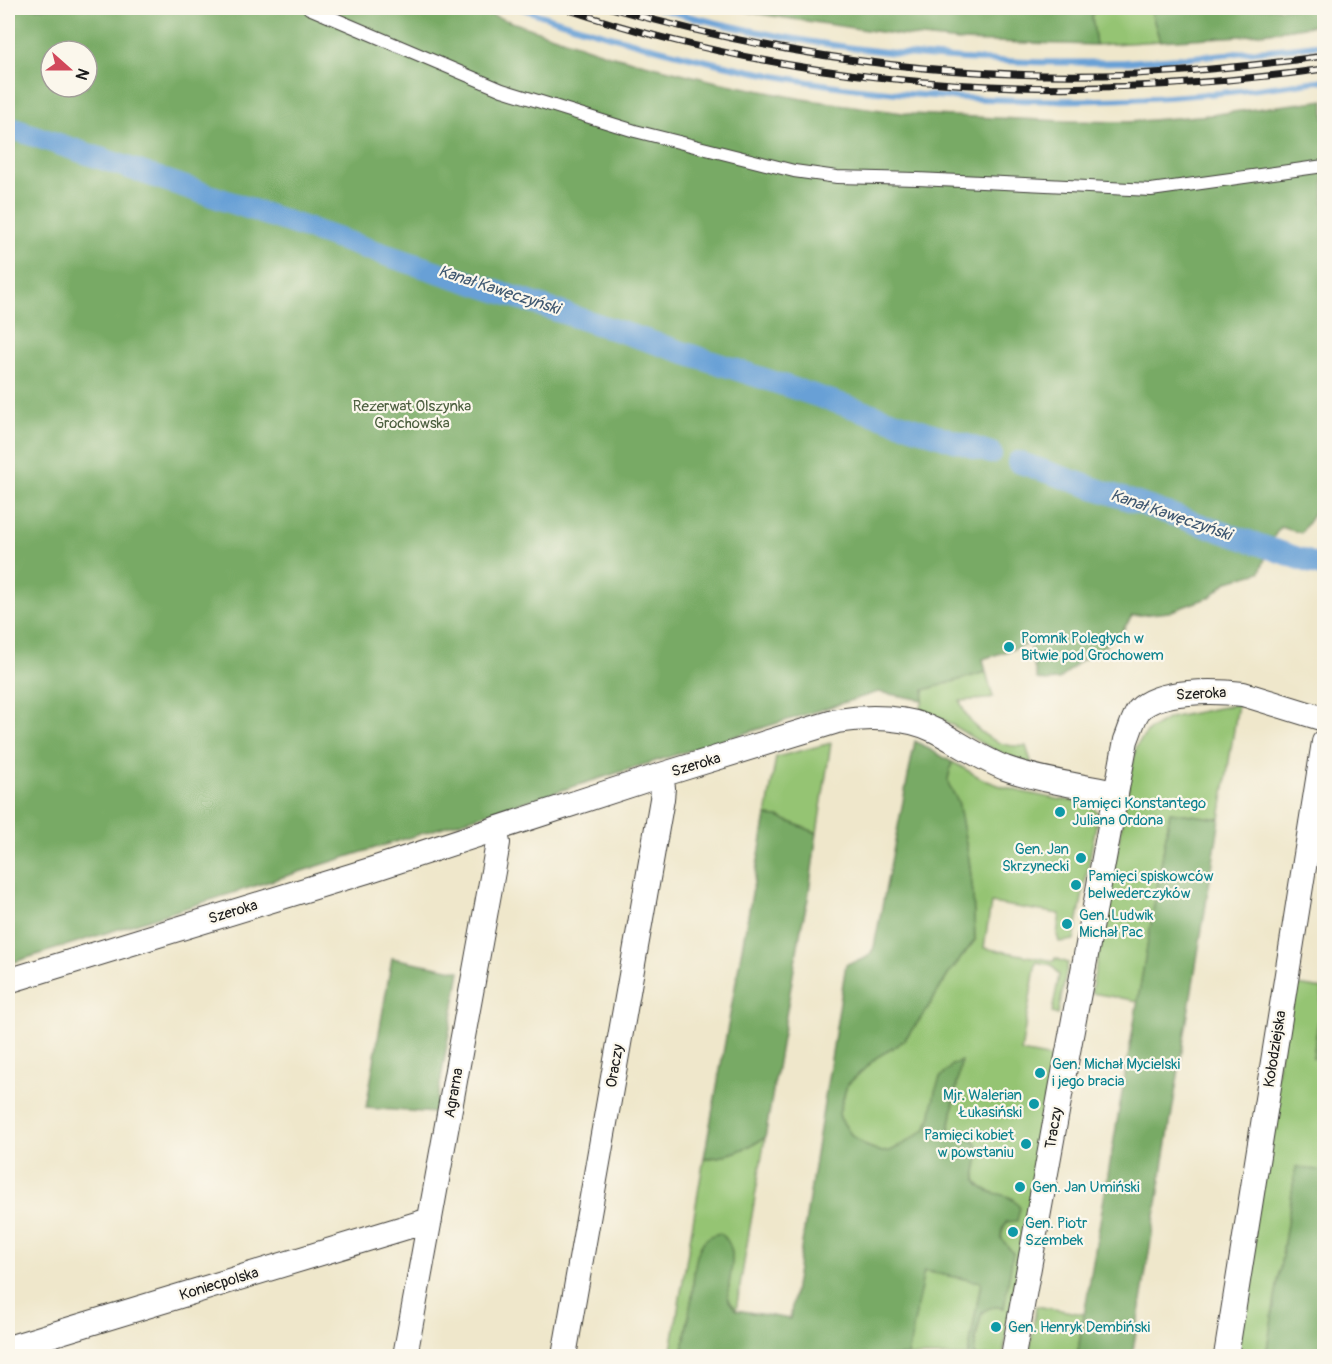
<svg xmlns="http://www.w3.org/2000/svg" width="1332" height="1364" viewBox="0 0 1332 1364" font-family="Pangolin,sans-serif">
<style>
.green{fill:#95c473;stroke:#587048;stroke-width:1.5}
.forest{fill:#78aa65;stroke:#4a6340;stroke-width:1.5;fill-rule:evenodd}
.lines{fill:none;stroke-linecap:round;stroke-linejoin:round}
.stream{stroke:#68a0d6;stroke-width:6}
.canal{stroke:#68a0d6;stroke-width:22}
.lane-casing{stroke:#3c3a36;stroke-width:14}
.street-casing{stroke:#3c3a36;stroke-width:26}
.lane{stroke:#fff;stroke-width:12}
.street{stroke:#fff;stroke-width:24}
.rail-casing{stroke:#1c1c1c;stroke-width:7}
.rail{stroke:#fbf7ec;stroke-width:4.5;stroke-dasharray:14;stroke-linecap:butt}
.culture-dot{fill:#0f9aa8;stroke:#fbf7ec;stroke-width:2}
.labels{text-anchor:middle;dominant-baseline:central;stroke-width:4.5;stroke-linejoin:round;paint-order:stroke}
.park-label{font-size:15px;fill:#4c5f3f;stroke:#fbf7ec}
.culture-label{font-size:15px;fill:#0d838f;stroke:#fbf7ec;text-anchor:start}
.street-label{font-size:15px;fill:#1c1c1c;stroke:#fbf7ec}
.water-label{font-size:16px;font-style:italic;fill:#3e5770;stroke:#fbf7ec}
</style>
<rect width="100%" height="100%" fill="#fbf7ec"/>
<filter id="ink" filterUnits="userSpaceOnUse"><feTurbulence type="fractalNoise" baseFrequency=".0167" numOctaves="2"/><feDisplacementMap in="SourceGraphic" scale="12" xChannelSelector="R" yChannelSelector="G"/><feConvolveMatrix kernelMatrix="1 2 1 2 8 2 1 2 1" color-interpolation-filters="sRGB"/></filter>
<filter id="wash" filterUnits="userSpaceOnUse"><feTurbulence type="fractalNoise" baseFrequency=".008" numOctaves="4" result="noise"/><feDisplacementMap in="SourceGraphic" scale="24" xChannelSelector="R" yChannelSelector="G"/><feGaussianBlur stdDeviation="1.35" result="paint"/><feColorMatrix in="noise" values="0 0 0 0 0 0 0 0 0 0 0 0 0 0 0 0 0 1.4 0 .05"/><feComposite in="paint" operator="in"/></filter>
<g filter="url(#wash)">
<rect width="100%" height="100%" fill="#efe7cb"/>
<path class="green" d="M1094,8H1150L1160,41L1096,45L1092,17Z
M986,672L993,697L987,699L960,701C969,729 996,749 1026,746L1032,764L1007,756L981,743L944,720L920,709L923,700L924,690Z
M1238,704L1220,819L1170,812L1138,1001L1091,993L1136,746L1149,730L1169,718Z
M831,743L817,833L778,817L766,816L776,757Z
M952,762C963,767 974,775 985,780C1008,790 1033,794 1057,799C1070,801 1093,800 1098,815L1074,940L1059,942L1057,935L1060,914L991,903L984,948L1054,961L1055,958L1068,963L1058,1015L1052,1013L1059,975L1052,965L1036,962L1021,1052L1053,1058L1038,1134L1041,1135L1003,1356H974L973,1351L982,1312C990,1307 995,1306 1004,1308L1010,1249C996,1238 1003,1232 1007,1219C1010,1212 1012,1206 1014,1199C1008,1196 1002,1195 995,1193C969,1186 976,1174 979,1152L969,1138L956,1135L948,1137L961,1062L952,1065L932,1110L927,1128L902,1145L890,1151L882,1152L866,1146L852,1136L840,1118L839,1113L847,1085L877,1057L898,1045L905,1039L924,1014L950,972L975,940L973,894L969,859L958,801L949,786L948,779Z
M1291,984L1323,989L1313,1057L1324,1060V1171L1296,1168L1266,1356H1231Z
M765,1138L736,1310L729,1301L728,1295L732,1253L704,1241C694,1258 694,1276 692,1296C689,1316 685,1336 682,1356H670L704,1158C727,1158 746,1148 765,1138Z
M923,1271L981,1282L968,1356H908Z
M1036,1306L1084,1314L1077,1356H1029Z"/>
<path class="forest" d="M8,8H470L609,55L717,82L802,99L910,114L1063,121L1128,122L1210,115L1324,100V499L1301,533L1280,527L1273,538L1260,572L1228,581L1210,597L1191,604L1169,612L1132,616L1123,630L1108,643L1098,652L1080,661L1059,680L1045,681L1037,679L1029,644L983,659L986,672L924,690L923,700L878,692L356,854L8,964ZM51,51H87V87H51Z
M734,8H1094L1092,17L1096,45L960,41L900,35L759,14Z
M1150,8H1324V24L1242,36L1160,41Z
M915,741L952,762L948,779L949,786L958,801L969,859L973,894L975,940L950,972L924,1014L905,1039L898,1045L877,1057L847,1085L839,1113L840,1118L852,1136L866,1146L882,1152L890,1151L902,1145L927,1128L930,1120L935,1091L940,1078L952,1065L961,1061L948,1136C961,1134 979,1137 979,1155C979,1165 971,1178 980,1186C988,1194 1001,1193 1010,1198C1015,1200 1017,1204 1020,1208L1017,1221L1006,1222L1002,1230L1001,1238L1013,1253L1004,1308C995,1306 990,1307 982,1312L976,1334L974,1356H968L981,1282L924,1271L908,1356H682C685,1336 689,1316 692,1296C694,1281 693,1264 699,1250C703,1240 709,1235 720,1233C741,1248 729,1272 728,1295L729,1301L736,1310L790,1319L846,964C860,960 868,961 874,947Z
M1170,812L1220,819L1132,1356H1077Z
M766,816L778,817L817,833L808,899L801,928L765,1138C746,1148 727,1158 704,1158Z
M392,958L460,971L435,1113L366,1108Z
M1323,989H1324V1060L1313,1058Z
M1296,1167L1324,1171V1356H1266Z"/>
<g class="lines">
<path class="stream" d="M521,8C563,24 607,35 651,47C722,66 795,82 868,90C1019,107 1174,103 1324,80
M658,8C809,50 968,66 1125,62C1143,61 1162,59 1180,58C1228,54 1276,50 1324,44"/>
<path class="canal" d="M8,127L389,256L991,453
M1018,462L1324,567"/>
</g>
</g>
<g filter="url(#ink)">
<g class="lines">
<defs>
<path id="lane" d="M309,8L502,90L635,131L794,171L837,177L917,179L1151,190L1324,166"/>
<path id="street" d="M8,981L367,871L661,775L837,721C868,716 908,716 936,731C959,743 980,758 1005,768C1038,780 1081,786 1116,793
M8,1348L430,1220
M405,1356L494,866L498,843L495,829
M564,1356L662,799L663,788L661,775
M1013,1356L1062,1084L1126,740C1130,731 1133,718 1139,710C1158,689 1217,691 1243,694L1324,719
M1226,1356L1324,742"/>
</defs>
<use href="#lane" class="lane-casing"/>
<use href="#street" class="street-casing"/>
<use href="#lane" class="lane"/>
<use href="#street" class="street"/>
<defs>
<path id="rail" d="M563,8C811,91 1067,105 1324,69
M611,8C781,57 958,81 1135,74C1198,71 1262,65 1324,56"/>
</defs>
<use href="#rail" class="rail-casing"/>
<use href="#rail" class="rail"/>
</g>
</g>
<g class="culture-dot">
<circle cx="1009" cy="647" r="6"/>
<circle cx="1060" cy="812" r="6"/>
<circle cx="1081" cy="858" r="6"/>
<circle cx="1076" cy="885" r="6"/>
<circle cx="1067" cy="924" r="6"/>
<circle cx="1040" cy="1073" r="6"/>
<circle cx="1034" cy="1104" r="6"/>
<circle cx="1026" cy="1144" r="6"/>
<circle cx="1020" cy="1187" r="6"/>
<circle cx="1013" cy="1232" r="6"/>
<circle cx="996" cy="1327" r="6"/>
</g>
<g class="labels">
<g class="park-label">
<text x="412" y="406">Rezerwat Olszynka<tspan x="412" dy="17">Grochowska</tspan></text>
</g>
<g class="culture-label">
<text x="1021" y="638">Pomnik Poległych w<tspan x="1021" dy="17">Bitwie pod Grochowem</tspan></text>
<text x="1072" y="803">Pamięci Konstantego<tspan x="1072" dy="17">Juliana Ordona</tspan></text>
<text x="1069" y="849" text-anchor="end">Gen. Jan<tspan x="1069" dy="17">Skrzynecki</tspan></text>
<text x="1088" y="876">Pamięci spiskowców<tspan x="1088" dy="17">belwederczyków</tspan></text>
<text x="1079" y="915">Gen. Ludwik<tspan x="1079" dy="17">Michał Pac</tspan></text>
<text x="1052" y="1064">Gen. Michał Mycielski<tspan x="1052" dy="17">i jego bracia</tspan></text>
<text x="1022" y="1095" text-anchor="end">Mjr. Walerian<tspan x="1022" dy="17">Łukasiński</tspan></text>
<text x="1014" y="1135" text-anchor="end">Pamięci kobiet<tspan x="1014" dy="17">w powstaniu</tspan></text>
<text x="1032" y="1187">Gen. Jan Umiński</text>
<text x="1025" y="1223">Gen. Piotr<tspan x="1025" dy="17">Szembek</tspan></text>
<text x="1008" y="1327">Gen. Henryk Dembiński</text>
</g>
<g class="street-label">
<text transform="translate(1201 694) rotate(-3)">Szeroka</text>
<text transform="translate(696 765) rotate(-17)">Szeroka</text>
<text transform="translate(233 912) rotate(-17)">Szeroka</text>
<text transform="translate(1275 1049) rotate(-81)">Kołodziejska</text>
<text transform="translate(615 1066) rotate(-80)">Oraczy</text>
<text transform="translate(454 1093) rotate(-80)">Agrarna</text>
<text transform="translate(1054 1128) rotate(-80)">Traczy</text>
<text transform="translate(219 1284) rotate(-17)">Koniecpolska</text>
</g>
<g class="water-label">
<text transform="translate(499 290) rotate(18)">Kanał Kawęczyński</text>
<text transform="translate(1171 515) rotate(19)">Kanał Kawęczyński</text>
</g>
</g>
<rect width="1332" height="1364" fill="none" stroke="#fbf7ec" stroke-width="30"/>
<g transform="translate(69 69) rotate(111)"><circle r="28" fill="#fbf7ec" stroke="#a29f99" stroke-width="1.5"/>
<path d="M0-4.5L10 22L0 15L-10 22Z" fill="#d1495b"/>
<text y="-9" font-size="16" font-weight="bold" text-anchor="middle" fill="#1c1c1c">N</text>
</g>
</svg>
